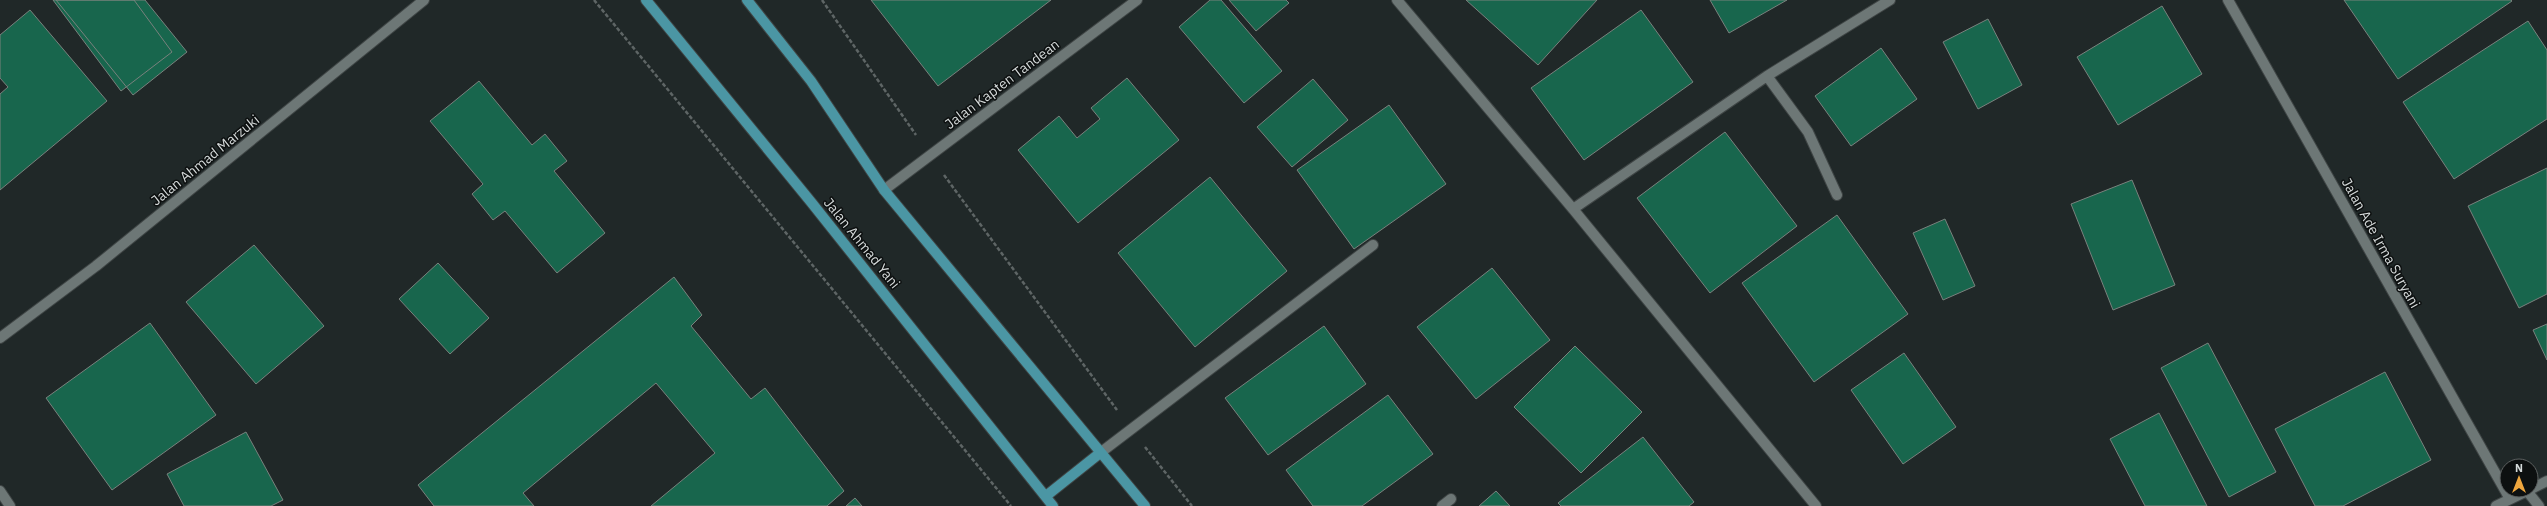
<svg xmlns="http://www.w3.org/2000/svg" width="2547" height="506" viewBox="0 0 2547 506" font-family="'IBM Plex Sans',sans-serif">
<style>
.building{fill:#18664d;stroke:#79817d}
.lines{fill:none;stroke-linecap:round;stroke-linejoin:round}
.lane-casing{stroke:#3f4545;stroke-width:12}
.street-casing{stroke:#3f4545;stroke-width:12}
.primary-casing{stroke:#3f4545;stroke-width:12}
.path{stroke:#5e6565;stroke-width:2.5;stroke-dasharray:4 2;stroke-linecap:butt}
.lane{stroke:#6d7776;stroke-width:10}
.street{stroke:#6d7776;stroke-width:10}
.primary{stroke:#4b96a4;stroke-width:10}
.labels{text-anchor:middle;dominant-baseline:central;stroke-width:3;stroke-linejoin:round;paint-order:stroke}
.street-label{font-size:14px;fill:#d5dada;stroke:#0d1010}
</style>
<rect width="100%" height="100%" fill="#202828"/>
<path class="building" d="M53,0H134L172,52L121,91Z
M56,0H145L187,52L133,95Z
M871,0H1051L938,86Z
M1210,0H1221L1282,71L1244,103L1179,27Z
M1229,0H1286L1289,3L1256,31Z
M1466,0H1597L1538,65Z
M1710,0H1787L1729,33Z
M2344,0H2511L2512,1L2398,79Z
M2162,6L2202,74L2118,125L2077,57Z
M30,10L107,101L0,190V94L8,87L0,78V35Z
M1641,10L1693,82L1584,160L1531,88Z
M1988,19L2022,85L1978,109L1943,42Z
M2528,21L2547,50V119L2454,179L2403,102Z
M1881,48L1917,99L1851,146L1815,96Z
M1127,78L1179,140L1078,223L1018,150L1059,116L1077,138L1100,119L1091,108Z
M1313,79L1348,120L1292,167L1257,127Z
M479,81L532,145L545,134L567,161L554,171L605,233L557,273L505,211L493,220L472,194L483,184L430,121Z
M1389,105L1446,184L1354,249L1297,170Z
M1725,132L1797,226L1710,293L1637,198Z
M2547,168V294L2519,308L2468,206Z
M1210,177L1287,271L1195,347L1118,253Z
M2132,180L2175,285L2113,310L2071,204Z
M1837,215L1908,314L1814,382L1742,283Z
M1945,219L1975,286L1943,300L1913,233Z
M254,245L324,326L256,384L186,302Z
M438,263L489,318L450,354L399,299Z
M1492,268L1550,340L1476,399L1417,327Z
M674,277L702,315L691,326L751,399L765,388L844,491L827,506H651L715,453L656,383L523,493L534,506H434L418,485Z
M150,323L216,415L112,490L46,398Z
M2547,324V360L2533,330Z
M1324,326L1366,384L1268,455L1225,398Z
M2208,343L2276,472L2229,497L2161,368Z
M1575,346L1642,412L1581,473L1514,407Z
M1904,353L1956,427L1903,464L1851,390Z
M2385,372L2431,460L2343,506H2315L2275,429Z
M1388,395L1433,454L1362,506H1313L1286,470Z
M2159,413L2207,506H2145L2110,439Z
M246,432L283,500L271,506H184L167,474Z
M1643,437L1694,502L1689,506H1561L1558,503Z
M1496,491L1510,506H1479Z
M855,498L862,506H846Z"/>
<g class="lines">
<defs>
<path id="lane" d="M1442,506L1451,499"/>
<path id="street" d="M1397,0L1573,209L1816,506
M2228,0L2510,499
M1767,76L1890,0
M884,190L1137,0
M1573,209L1767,76L1808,132L1837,195
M0,338L96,266L424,0
M1100,453L1373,245
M2531,489L2547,481
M0,491L10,506
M2527,491L2539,506
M2496,506L2529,490"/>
<path id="primary" d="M646,0L811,202L1053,506
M747,0L811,81L884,190L1145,506
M1046,496L1100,453"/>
</defs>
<use href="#lane" class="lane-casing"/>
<use href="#street" class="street-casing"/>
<use href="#primary" class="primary-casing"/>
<path class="path" d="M594,0L1011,506
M822,0L916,135
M944,175L1117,410
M1145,447L1192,506"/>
<use href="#lane" class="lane"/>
<use href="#street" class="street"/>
<use href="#primary" class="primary"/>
</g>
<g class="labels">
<g class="street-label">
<text transform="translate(1002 84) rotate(-37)">Jalan Kapten Tandean</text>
<text transform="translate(205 160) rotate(-39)">Jalan Ahmad Marzuki</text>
<text transform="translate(862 243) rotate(51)">Jalan Ahmad Yani</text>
<text transform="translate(2381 243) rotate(61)">Jalan Ade Irma Suryani</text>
</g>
</g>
<g transform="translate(2519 478)"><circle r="19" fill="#0d1010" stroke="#5d6161"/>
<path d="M0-3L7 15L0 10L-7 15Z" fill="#f0a73e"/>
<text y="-6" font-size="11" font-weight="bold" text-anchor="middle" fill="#d5dada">N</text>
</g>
</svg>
